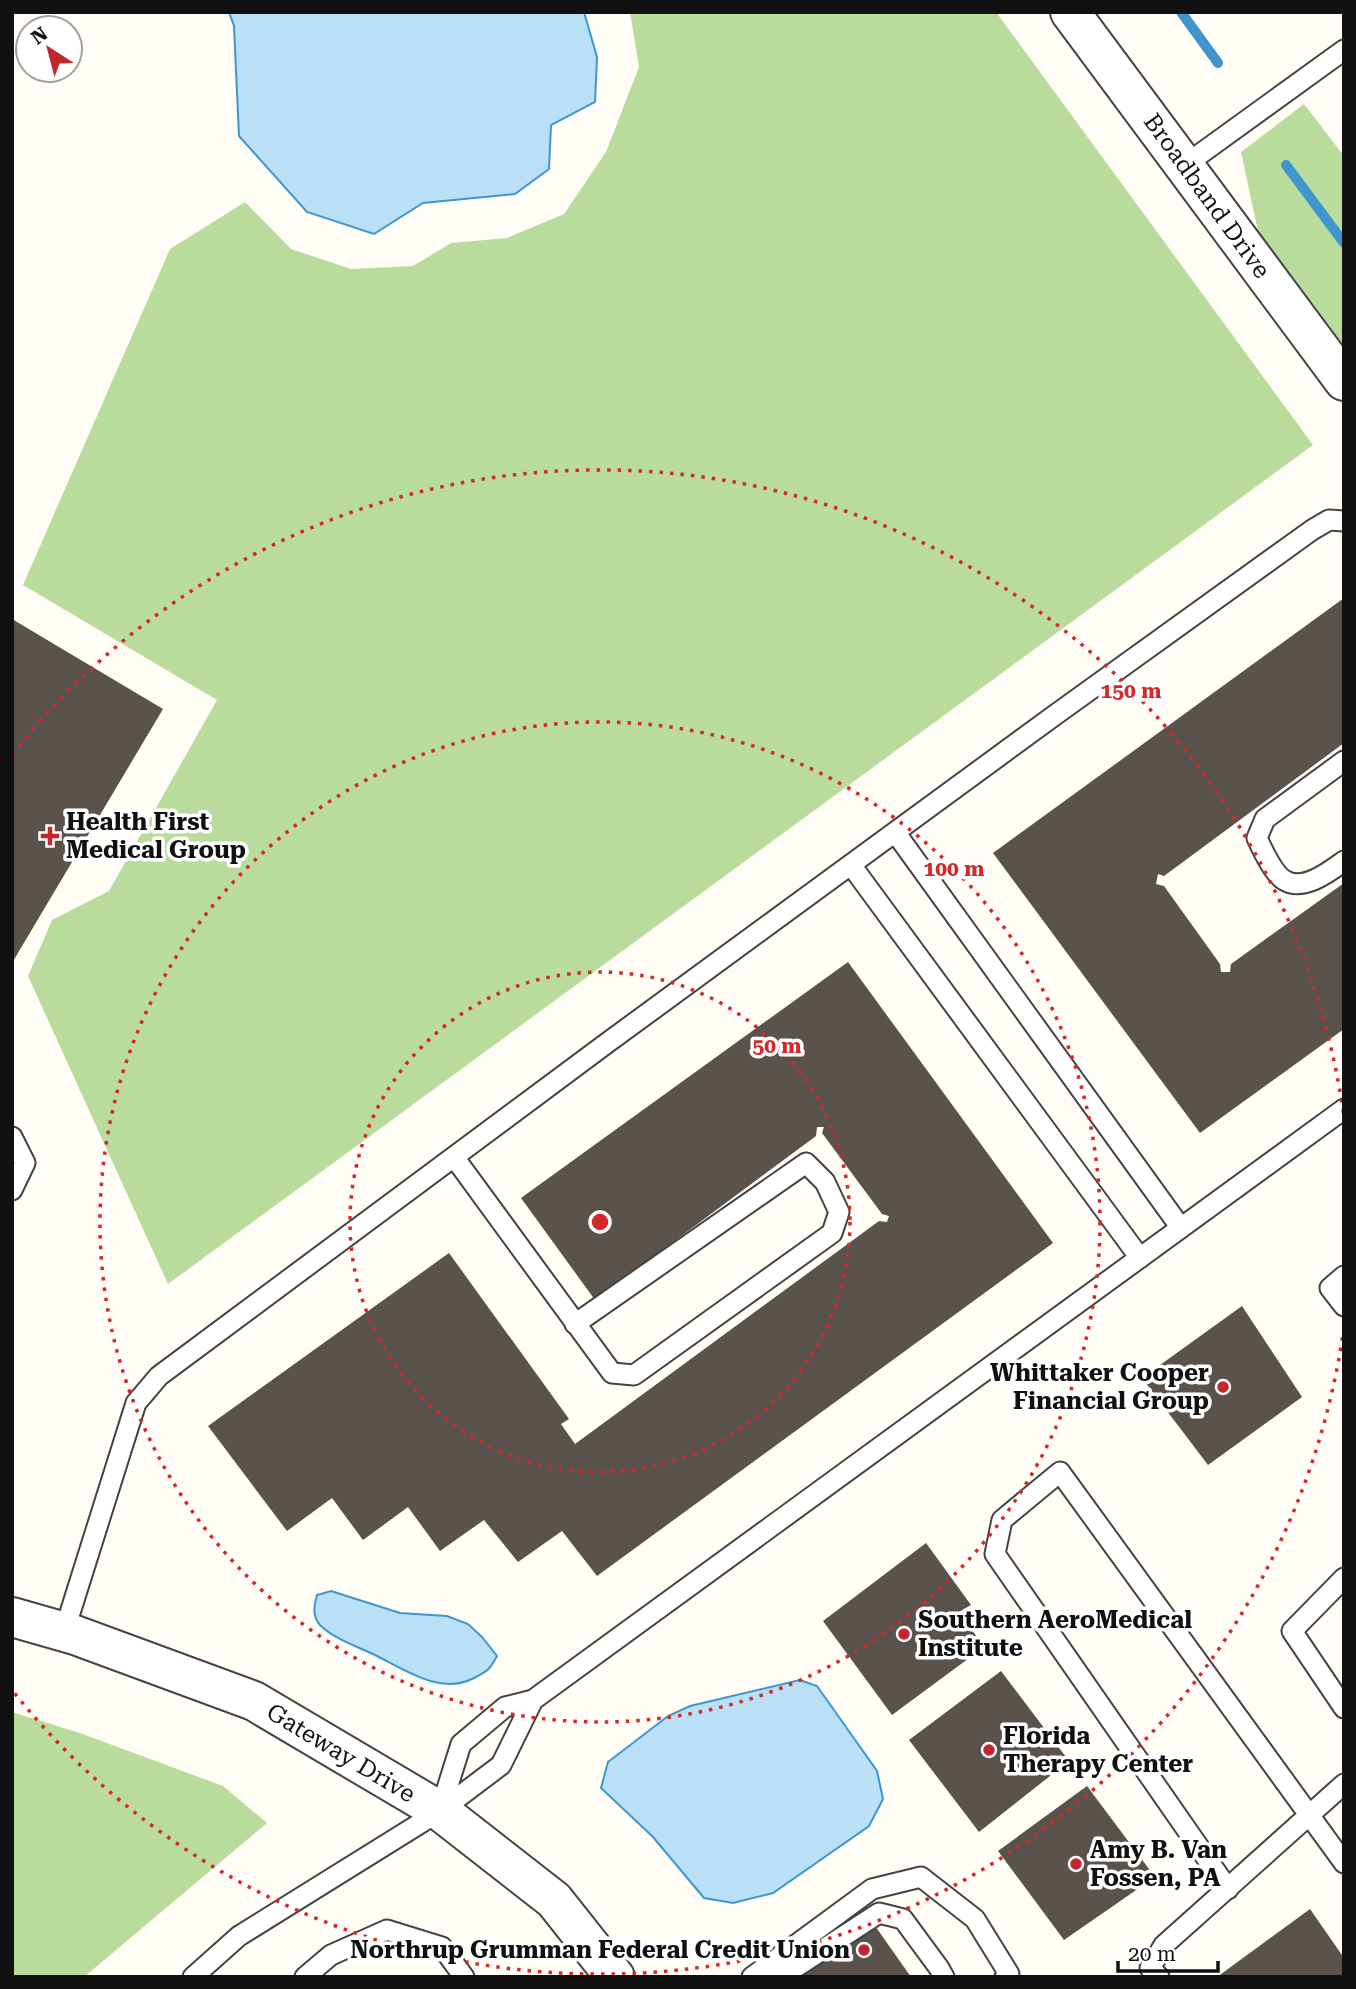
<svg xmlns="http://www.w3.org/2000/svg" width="1356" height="1989" viewBox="0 0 1356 1989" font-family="'Roboto Serif',serif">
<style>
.forest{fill:#b9dc9c}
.water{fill:#b9e0f7;stroke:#3f96cf;stroke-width:2}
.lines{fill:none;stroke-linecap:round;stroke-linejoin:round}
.stream{stroke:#3f96cf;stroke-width:10}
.building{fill:#5a524d}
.lane-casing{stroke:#444;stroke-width:23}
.street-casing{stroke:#444;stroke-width:42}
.lane{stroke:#fff;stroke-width:19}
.street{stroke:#fff;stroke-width:38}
.ring{fill:none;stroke:#d62828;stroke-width:3.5;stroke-dasharray:3.5 7}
.poi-dot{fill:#c4262e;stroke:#fff;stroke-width:2.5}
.labels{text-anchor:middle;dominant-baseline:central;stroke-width:7;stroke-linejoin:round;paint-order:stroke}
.street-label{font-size:24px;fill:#111;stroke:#fff}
.poi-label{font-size:24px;font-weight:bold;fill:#111;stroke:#fff;text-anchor:start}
.centre{fill:#d62828;stroke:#fff;stroke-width:3.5}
.ring-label{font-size:21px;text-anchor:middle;font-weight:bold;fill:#d62828;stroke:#fff;stroke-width:7;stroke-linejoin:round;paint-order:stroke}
</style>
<rect width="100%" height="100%" fill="#fffdf5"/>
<path class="forest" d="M630,12H996L1313,445L168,1284L28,976L52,920L109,891L217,700L23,585L170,249L245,202L291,249L351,269L413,266L451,243L507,238L564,214L606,152L639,67Z
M1304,104L1344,156V352L1259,236L1241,152Z
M12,1712L80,1733L223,1786L267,1823L84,1977H12Z"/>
<path class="water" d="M229,12H584L597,57L595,102L551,125L549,169L515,194L423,203L374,234L307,212L239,136L234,26Z
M331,1591L400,1613L447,1616L468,1624L482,1637L497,1656C490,1669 488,1671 474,1678C440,1696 404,1669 373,1654C356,1646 334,1639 320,1625C312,1616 314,1606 317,1595Z
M800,1680L817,1686L877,1771L883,1799L869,1826L773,1893L733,1903L704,1898L653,1837L601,1788L608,1762L668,1716L690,1706Z"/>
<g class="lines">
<path class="stream" d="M1181,12L1218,63
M1286,165L1344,243"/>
</g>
<path class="building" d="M1344,598V743L1164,876L1158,874L1156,884L1164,886L1220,964L1221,972H1230L1231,964L1344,883V1029L1200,1133L993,853Z
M12,619L163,709L12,963Z
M848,962L1053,1243L597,1576L562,1531L518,1562L484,1520L440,1551L408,1507L363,1540L332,1498L287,1531L208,1426L449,1253L569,1419L561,1424L575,1444L879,1221L887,1222L889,1216L882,1214L822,1133L824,1127H817L816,1136L595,1300L521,1198Z
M1242,1306L1302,1397L1208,1465L1142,1378Z
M926,1543L971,1605L959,1612L984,1647L892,1715L823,1621Z
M1001,1671L1069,1761L979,1832L909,1740Z
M1087,1786L1155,1877L1064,1940L998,1851Z
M1310,1909L1344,1958V1977H1217Z
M873,1923L911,1977H799Z"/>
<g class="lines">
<defs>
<path id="lane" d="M1185,165L1344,50
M1344,761L1265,819L1257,838C1262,849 1274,874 1284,880C1303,892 1329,872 1344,861
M895,832L1181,1228
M851,865L1140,1258
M12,1137L25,1163L12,1190
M454,1157L612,1373L634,1375L832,1233L839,1212L825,1182L806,1163L575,1324
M1344,1276L1330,1288L1344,1306
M1344,1578L1292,1631L1344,1708
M64,1632L136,1403L159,1376L607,1043L1055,715L1312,530L1329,520L1344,521
M440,1811L461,1744L505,1707L533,1700L1344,1109
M1228,1889L995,1554L1002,1520L1060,1472L1344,1863
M758,1975L793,1969L879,1913L903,1919L939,1968L944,1977
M193,1977L239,1936L440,1811L501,1765L533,1700
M305,1977L331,1955L387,1930L442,1947L464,1977
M752,1977L872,1889L921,1877L975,1919L1009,1974L1005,1977
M1159,1977L1150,1968L1164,1945L1344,1784"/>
<path id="street" d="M1070,12L1344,381
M12,1617L75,1635L254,1701L440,1811L554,1900L615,1977"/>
</defs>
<use href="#lane" class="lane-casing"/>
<use href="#street" class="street-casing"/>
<use href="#lane" class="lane"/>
<use href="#street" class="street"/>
</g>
<g class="ring">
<circle cx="600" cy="1222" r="250"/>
<circle cx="600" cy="1222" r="500"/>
<path d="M1344 1327A751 751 0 0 1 12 1690M12 754A751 751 0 0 1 1344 1117"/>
</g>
<g class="poi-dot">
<path d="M46.5 825.5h7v7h7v7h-7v7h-7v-7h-7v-7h7z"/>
<circle cx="1223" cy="1387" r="7"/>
<circle cx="904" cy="1634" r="7"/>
<circle cx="989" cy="1750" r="7"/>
<circle cx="1076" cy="1864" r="7"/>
<circle cx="864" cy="1950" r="7"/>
</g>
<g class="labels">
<g class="street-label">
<text transform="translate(1207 196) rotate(54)">Broadband Drive</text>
<text transform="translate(341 1753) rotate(31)">Gateway Drive</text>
</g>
<g class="poi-label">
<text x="66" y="822">Health First<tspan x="66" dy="28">Medical Group</tspan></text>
<text x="1209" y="1373" text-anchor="end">Whittaker Cooper<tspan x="1209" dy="28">Financial Group</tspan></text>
<text x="918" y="1620">Southern AeroMedical<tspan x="918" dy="28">Institute</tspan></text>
<text x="1003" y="1736">Florida<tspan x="1003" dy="28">Therapy Center</tspan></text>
<text x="1090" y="1850">Amy B. Van<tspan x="1090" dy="28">Fossen, PA</tspan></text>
<text x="850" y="1950" text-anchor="end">Northrup Grumman Federal Credit Union</text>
</g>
</g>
<circle cx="600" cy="1222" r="10" class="centre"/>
<g class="ring-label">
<text x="1131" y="698">150 m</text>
<text x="954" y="876">100 m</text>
<text x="777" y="1053">50 m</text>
</g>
<rect width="1356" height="1989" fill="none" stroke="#111111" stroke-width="28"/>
<g transform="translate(49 49) rotate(324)"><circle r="33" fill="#ffffff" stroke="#a0a0a0" stroke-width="2"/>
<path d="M0-5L12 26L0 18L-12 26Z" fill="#c4262e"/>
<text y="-10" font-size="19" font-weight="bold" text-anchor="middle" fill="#111111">N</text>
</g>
<path d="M1118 1961v10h100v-10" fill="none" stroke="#111111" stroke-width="3.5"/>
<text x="1128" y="1961" font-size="21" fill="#111111" stroke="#ffffff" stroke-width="5" paint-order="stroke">20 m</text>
</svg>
